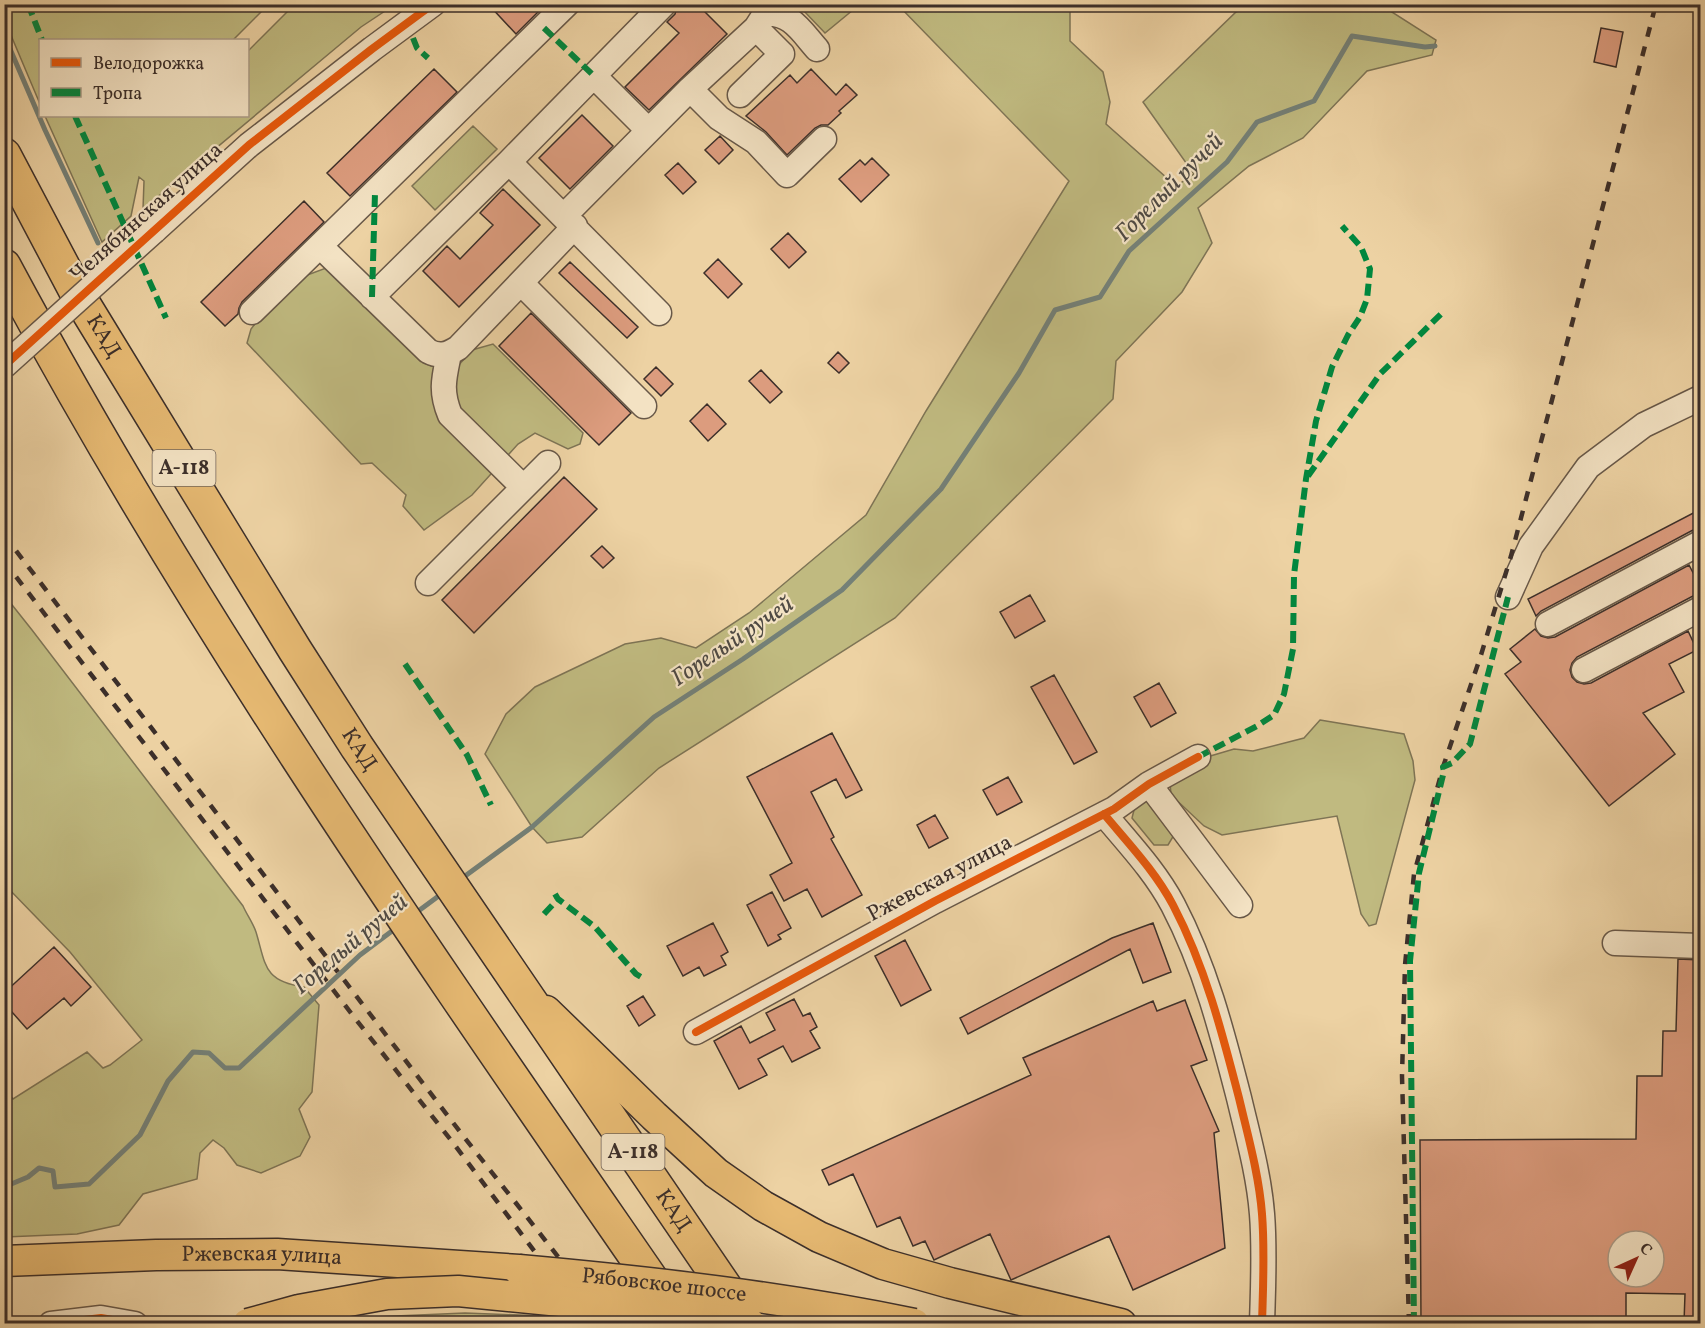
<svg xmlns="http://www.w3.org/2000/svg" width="1705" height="1328" viewBox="0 0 1705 1328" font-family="Vollkorn,serif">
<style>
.green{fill:#c0ba80;stroke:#7e7455;stroke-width:1.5}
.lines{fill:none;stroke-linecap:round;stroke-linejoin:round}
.stream{stroke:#748077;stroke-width:5}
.building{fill:#dc9c7e;stroke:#3c2f2a;stroke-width:1.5;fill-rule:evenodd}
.minor-casing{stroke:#685848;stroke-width:27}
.major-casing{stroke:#3c2f2a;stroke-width:33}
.highway-casing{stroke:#3c2f2a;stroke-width:36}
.minor{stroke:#f3e2c3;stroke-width:24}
.major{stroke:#e6b972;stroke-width:30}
.highway{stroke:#e6b972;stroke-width:33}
.rail{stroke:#3c2f2a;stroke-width:4.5;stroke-dasharray:10 10;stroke-linecap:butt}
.minor-bridge-casing{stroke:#685848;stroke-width:27;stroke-linecap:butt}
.major-bridge-casing{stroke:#3c2f2a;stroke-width:33;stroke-linecap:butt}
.minor-bridge{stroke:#f3e2c3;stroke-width:24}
.major-bridge{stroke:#e6b972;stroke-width:30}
.quiet{stroke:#00873e;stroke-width:6;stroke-dasharray:12 6;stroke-linecap:butt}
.cycleway-casing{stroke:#f3e2c3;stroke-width:11}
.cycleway{stroke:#e8590c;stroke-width:8}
.labels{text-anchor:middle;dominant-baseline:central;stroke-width:4.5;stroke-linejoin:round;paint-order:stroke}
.shield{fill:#f3e2c3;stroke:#736558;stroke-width:1.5}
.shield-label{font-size:21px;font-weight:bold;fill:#3c2f2a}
.street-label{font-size:22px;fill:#3c2f2a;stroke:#f3e2c3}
.water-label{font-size:24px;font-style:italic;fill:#4f4a44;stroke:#f3e2c3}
</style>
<rect width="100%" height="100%" fill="#edd2a3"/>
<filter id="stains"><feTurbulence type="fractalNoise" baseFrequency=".00333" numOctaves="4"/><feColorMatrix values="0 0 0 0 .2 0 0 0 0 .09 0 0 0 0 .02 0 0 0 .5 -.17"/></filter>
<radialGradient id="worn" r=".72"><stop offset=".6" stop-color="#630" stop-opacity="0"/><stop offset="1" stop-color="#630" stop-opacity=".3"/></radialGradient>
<path class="green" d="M295,4L394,5L361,27L143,209L144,181L139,177L131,216L102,242L45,116H248V51Z
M4,5L5,4L268,5L233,40H40V104L5,21Z
M802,5V4L859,5L825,33L802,9Z
M898,5H1072L1070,8V41L1103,72L1110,102L1106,124L1176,186L1194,174L1143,102L1236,12L1251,5H1381L1436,40L1432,55L1367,71L1303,138L1249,166L1198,208L1212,243L1182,292L1116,361L1113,399L895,618L659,768L582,837L547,843L532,827L485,754L506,714L535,687L625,644L661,638L696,648L749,613L866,515L926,411L1069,181Z
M473,126L497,149L435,210L412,186Z
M326,268L421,356L423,363L440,369L457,367L472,350L493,344L583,433L580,444L568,449L535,433L518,444L472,495L424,530L403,506L406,495L372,463L361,464L247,343L251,329L258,320L302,277Z
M5,596L32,630L243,906C247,915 253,923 256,932C266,965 263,981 304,987L319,1005L312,1092L299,1109L310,1137L300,1156L261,1173L237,1165L224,1148L213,1140L200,1153L197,1179L143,1194L119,1225L77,1234L5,1237V1090L13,1099L87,1052L103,1068L110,1065L142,1040L70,952L5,885L4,803L8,799L4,795Z
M1320,720L1404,734L1413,761L1415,780L1376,924L1369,926L1361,914L1337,816L1222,835L1204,826L1171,795L1170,782L1207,757L1234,749L1253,751L1304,738Z
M1145,798L1174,835L1168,845H1154L1132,818L1135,806Z
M465,1313L546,1316L551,1323H372L373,1317Z"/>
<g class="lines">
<path class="stream" d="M4,35L45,130L98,243
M461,879L532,827L654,717L743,659L842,590L941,489L1019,373L1055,310L1100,297L1129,251L1227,162L1257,122L1314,101L1352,36L1425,47L1435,46
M413,915L444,892
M4,1187L28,1177L39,1168L53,1171L55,1187L89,1184L140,1135L168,1081L193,1052L209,1053L225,1068H239L360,955L396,928"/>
</g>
<path class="building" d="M488,4H546L516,34Z
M678,4H697L727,34L649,110L625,87L679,33L667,22L675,14Z
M1601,28L1623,32L1616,67L1594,62Z
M434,69L457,92L350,196L327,173Z
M811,69L836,95L846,84L857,95L839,111L841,113L828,125H821L815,128L787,155L766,132L746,116L790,75L797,83Z
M582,115L613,146L570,189L539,158Z
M720,136L733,150L719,164L705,150Z
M872,158L889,175L861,202L839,179L860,160L865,165Z
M678,163L696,182L683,194L665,175Z
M503,189L540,225L459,307L423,271L447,246L460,259L493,225L480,213Z
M304,201L324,222L242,302L239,308L238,314L225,326L201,302Z
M788,233L806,252L789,268L771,249Z
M718,259L742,284L728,298L704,273Z
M570,262L638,327L627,338L559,273Z
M531,313L631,413L599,445L499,346Z
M838,352L849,363L839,373L828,363Z
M656,367L673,384L661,396L644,379Z
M761,370L782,392L770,403L749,381Z
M707,404L726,424L708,441L690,421Z
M564,477L597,509L474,633L442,600Z
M1701,509V529L1693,530L1541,611L1536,616L1528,599Z
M602,546L614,558L603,568L591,556Z
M1689,565L1701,588V595L1693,596L1577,657L1572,663L1570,670L1572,677L1577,682L1584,684L1591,683L1688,631L1697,650L1669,664L1684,692L1643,713L1675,754L1609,806L1505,674L1521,662L1510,649L1535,629L1541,636L1548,638L1555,637Z
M1030,595L1045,621L1015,638L1000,612Z
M1054,675L1097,752L1074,764L1031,687Z
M1159,683L1176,713L1151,727L1134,697Z
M832,733L862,790L846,798L836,779L811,792L834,837L831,839L862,895L822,917L807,889L784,901L770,875L792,863L747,777Z
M1008,777L1022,802L997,815L983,790Z
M935,815L948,838L929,848L917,825Z
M772,892L791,928L778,935L781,939L768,946L747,905Z
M713,923L728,952L721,956L726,965L704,976L699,967L683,976L667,946Z
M1153,923L1171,972L1143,983L1130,949L968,1034L960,1018L1112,938Z
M905,940L931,990L901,1006L875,956Z
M54,947L91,987L71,1006L64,998L27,1029L4,1003V993Z
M1678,959L1701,960V1323H1684L1685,1294L1626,1293V1323H1421L1420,1140L1636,1139L1637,1076H1662L1663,1031H1676ZM1618,1241H1654V1277H1618Z
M643,996L655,1015L639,1026L627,1006Z
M794,999L803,1016L810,1013L817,1027L810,1031L820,1048L792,1062L783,1046L758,1059L767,1075L739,1089L714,1041L741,1026L750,1043L775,1030L766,1013Z
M1185,1000L1207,1060L1191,1066L1219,1131L1214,1133L1225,1248L1133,1290L1109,1236L1011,1280L990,1234L934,1260L925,1241L913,1246L900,1217L877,1227L853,1174L829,1185L822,1170L1031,1075L1023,1058L1153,1001L1157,1011Z"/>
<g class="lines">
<defs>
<path id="minor" d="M765,14C791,12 801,31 817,49
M594,76L648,130
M690,89L719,118L756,142L787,175L824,139
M740,95L782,54L756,28
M509,162L659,313
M564,216L690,89L756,28L765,14L764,4
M154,231L249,145L372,49L433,4
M320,246L428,351C439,357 447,355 458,348L575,226
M521,283L644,406
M372,297L509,162L664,4
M252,312L567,4
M449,354C444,378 440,391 450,415L523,487
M428,583L548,463
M1508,597L1531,546L1588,467L1644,425L1700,398
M1548,624L1700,543
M1584,670L1700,609
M1149,784L1240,905
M1104,814C1128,843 1155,871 1173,905C1205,966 1222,1032 1239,1098C1248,1136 1259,1175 1262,1214C1265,1251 1263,1287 1262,1324
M1615,943L1700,946
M696,1032L935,901L1114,809L1149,784L1198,757
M51,1324L101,1318L135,1324"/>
<g id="major">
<path d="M546,1011L654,1116L716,1173L763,1206L819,1237L883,1264L950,1283L1121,1324"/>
<path id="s1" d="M4,1261L156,1255L277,1254L519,1270"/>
</g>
<g id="highway">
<path id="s2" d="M4,155L78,295L295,650L357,747L742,1312"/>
<path d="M4,266C198,629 436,967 669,1305"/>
</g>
</defs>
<use href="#minor" class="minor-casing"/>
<use href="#major" class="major-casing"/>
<use href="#highway" class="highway-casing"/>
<use href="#minor" class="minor"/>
<use href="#major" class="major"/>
<use href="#highway" class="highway"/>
<path class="rail" d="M4,535L464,1137L611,1324
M4,561L354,1017L454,1144L589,1324
M1409,1324L1402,1076L1405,965L1414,874L1443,767L1481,655L1511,556L1656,4"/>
<defs>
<path id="minor-bridge" d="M4,366L154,231"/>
<g id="major-bridge">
<path id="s3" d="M519,1270C652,1282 784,1297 914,1324"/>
<path d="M248,1324L299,1310L387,1294L458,1291L632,1308L750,1324"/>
</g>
</defs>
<use href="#minor-bridge" class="minor-bridge-casing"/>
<use href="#major-bridge" class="major-bridge-casing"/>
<use href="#minor-bridge" class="minor-bridge"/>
<use href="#major-bridge" class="major-bridge"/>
<path class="quiet" d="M28,4L42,40
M544,28L594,76
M413,38L417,48L428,58
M75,116L166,318
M372,297L375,193
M1308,476L1380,374L1442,313
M405,664L467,755L491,805
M1198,757L1257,726L1274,715L1284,694L1293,649L1294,575L1306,479L1316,421L1332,367L1348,335L1360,317L1367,299L1370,269L1361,247L1342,226
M555,894L558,899L595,927L636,974L641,977
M544,914L558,899
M1414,1324L1410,961L1419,873L1444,771L1443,767L1452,763L1470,744L1508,597"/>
<defs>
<path id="cycleway" d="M4,366L249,145L372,49L433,4
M1104,814C1128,843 1155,871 1173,905C1205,966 1222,1032 1239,1098C1248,1136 1259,1175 1262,1214C1265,1251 1263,1287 1262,1324
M696,1032L935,901L1114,809L1149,784L1198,757
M51,1324L101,1318L135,1324"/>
</defs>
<use href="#cycleway" class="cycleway-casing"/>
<use href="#cycleway" class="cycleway"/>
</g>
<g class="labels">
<g class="shield">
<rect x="152.5" y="450" width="63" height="36" rx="4.5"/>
<rect x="601.5" y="1134" width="63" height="36" rx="4.5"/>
</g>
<g class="shield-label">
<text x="184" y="468">А-118</text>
<text x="633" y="1152">А-118</text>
</g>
<g class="street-label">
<text transform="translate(147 213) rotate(-42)">Челябинская улица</text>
<text stroke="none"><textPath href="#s2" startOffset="207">КАД</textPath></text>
<text stroke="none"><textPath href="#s2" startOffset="693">КАД</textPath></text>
<text transform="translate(940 879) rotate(-28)">Ржевская улица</text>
<text stroke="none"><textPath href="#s2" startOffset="1251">КАД</textPath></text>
<text stroke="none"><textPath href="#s1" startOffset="258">Ржевская улица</textPath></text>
<text stroke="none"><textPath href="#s3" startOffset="146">Рябовское шоссе</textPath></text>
</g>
<g class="water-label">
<text transform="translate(1170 188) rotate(-45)">Горелый ручей</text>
<text transform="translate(733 642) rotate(-34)">Горелый ручей</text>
<text transform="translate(351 945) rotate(-40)">Горелый ручей</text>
</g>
</g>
<rect width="1705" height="1328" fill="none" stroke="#edd2a3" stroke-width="24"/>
<rect x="6" y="6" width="1693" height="1316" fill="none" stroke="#3c2f2a" stroke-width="3"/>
<rect x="12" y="12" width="1681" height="1304" fill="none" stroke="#3c2f2a" stroke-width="1.5"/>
<rect x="39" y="39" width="210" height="78" fill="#f3e2c3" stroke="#aa9a86" stroke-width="1.5"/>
<rect x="51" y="58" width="30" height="9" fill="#e8590c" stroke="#aa9a86" stroke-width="1.5"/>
<text x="93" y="69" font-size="18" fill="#3c2f2a">Велодорожка</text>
<rect x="51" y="88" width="30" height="9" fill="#00873e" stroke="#aa9a86" stroke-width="1.5"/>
<text x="93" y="99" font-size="18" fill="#3c2f2a">Тропа</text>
<g transform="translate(1636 1259) rotate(45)"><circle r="28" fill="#f3e2c3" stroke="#aa9a86" stroke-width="1.5"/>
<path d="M0-4.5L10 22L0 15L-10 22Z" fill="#8f2418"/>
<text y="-9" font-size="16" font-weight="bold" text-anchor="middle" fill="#3c2f2a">С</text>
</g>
<rect width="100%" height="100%" filter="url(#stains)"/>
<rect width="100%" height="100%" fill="url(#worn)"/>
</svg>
